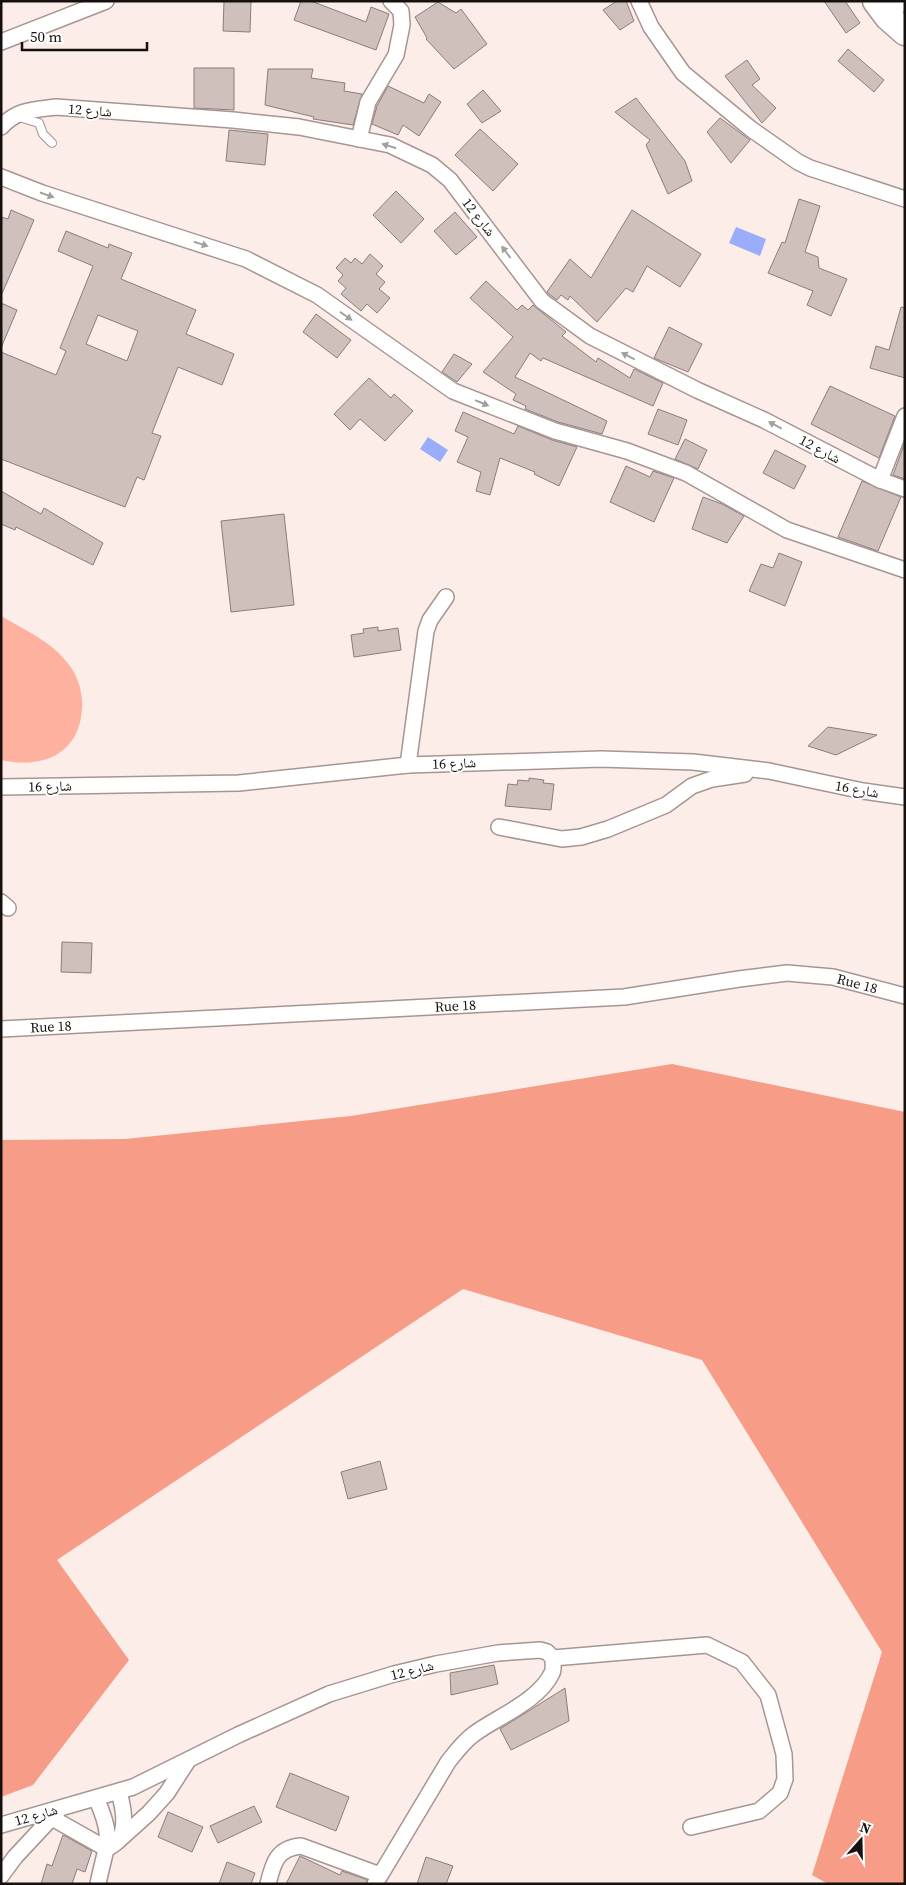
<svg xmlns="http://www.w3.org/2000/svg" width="906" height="1885" viewBox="0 0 906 1885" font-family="'Source Serif 4','Noto Naskh Arabic',serif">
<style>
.green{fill:#fdb19e}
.forest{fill:#f79c86}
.water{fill:#99adfb}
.building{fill:#cfc0bc;stroke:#8c7d7a;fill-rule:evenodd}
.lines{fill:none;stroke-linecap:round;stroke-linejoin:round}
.service-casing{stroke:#a59692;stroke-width:10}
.minor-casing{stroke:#a59692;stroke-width:18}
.trunk-casing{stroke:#a59692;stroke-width:29}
.service{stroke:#fff;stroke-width:8}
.minor{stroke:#fff;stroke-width:15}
.trunk{stroke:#fff;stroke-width:26}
.oneway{fill:#a2a09f}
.labels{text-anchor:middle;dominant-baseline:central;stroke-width:4;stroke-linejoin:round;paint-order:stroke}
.street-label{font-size:14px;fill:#16110f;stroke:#fff}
</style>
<rect width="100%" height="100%" fill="#fdede9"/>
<path class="green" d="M1,616C28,632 54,642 72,669C79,680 83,695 82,709C79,755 42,769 1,760Z"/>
<path class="forest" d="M672,1064L905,1112V1884H828L812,1875L882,1652L702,1360L463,1289L57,1560L129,1660L33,1785L1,1797V1140L125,1139L351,1116Z"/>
<path class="water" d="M736,227L766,239L760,256L729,243Z
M428,437L448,450L440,462L420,449Z"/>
<path class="building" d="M224,1H251L250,32L223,31Z
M301,1H311L366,22L371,7L389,14L376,50L294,20Z
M617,1H626L634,21L620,30L603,10Z
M824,1H845L860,23L846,33Z
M438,2L456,13L461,9L487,44L454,69L426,39L427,38L415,17Z
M848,49L884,80L874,92L838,61Z
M747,60L760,79L752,85L776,108L762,123L725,76Z
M194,68H234V110L194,108Z
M268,69H313L311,78L345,83L344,91L362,94L353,125L313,119L314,117L265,105Z
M388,86L424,103L429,94L441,102L419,136L403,125L398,135L372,124L377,106Z
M483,90L501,111L482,123L467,104Z
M636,98L685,161L692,181L668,194L646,145L650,140L615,112Z
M720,118L750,140L731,163L707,132Z
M480,129L518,164L493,191L455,155Z
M229,130L268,134L265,165L226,161Z
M396,191L424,219L401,243L373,215Z
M799,199L820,206L805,252L818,257L819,268L847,279L831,316L807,305L813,291L768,273L782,242L785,243Z
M11,210L34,220L1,296V217L8,219Z
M632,210L701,254L680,287L647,266L633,292L626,288L597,322L570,296L568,300L561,295L557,300L549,294L547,292L570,259L591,278Z
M455,212L477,237L456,255L434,231Z
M66,231L108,248L109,244L132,253L121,279L196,310L186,334L234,354L222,385L178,367L152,433L161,436L144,480L137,477L125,507L1,459V352L56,375L66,351L60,348L93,266L58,251ZM98,315L138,331L127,361L86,344Z
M370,254L383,266L376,274L385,282L379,289L390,298L377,313L367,304L361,311L341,294L346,288L338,281L343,275L336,268L345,258L351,263L355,258L362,264Z
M486,281L517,310L522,305L528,310L533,305L566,332L562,336L596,362L598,358L630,378L634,369L663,383L653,406L543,358L541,361L530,353L515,377L607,421L602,434L558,422L525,409L526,406L513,400L516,394L483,372L513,337L470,298Z
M1,303L17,310L1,348Z
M901,307L905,308V378L870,368L876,346L889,350Z
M316,314L351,340L337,358L303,332Z
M669,327L702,344L688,372L654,358Z
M454,354L472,364L457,382L442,372Z
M369,378L391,398L394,394L413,411L385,441L360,419L350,430L334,414Z
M830,386L895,416L879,458L811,424Z
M658,409L687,420L678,445L648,434Z
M463,412L514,434L518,426L552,440L577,447L559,486L534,474L535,472L500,458L490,495L476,491L481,472L457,462L468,437L455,431Z
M685,439L707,450L698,469L675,459Z
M905,442V479L893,475Z
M775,450L806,466L794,489L763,473Z
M626,466L650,477L653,471L674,478L654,522L610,502Z
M862,481L901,497L878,551L838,537Z
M1,491L41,514L44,508L103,543L93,565L16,527L15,530L1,524Z
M703,497L722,504L744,516L727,543L692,529Z
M284,514L294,605L231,612L221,521Z
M779,553L802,562L785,606L749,591L761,564L773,568Z
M378,627V631L398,628L401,650L354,657L351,635L364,633L363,629Z
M828,727L877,735L836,755L808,746Z
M529,778L544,780L543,783L554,784L551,810L505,806L508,784L517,785L518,780L529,781Z
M62,942L92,943L91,973L61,972Z
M380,1461L387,1489L348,1499L341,1472Z
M494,1665L498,1684L451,1695L450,1673Z
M565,1688L569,1721L511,1750L500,1729Z
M290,1773L349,1797L336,1831L276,1807Z
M254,1806L262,1822L218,1843L210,1826Z
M168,1812L203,1827L192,1852L158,1837Z
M63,1835L92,1851L85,1872L77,1869L72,1884H41L47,1864L52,1866Z
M300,1856L340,1875L342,1871L365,1879L367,1880L366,1884H286Z
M426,1857L453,1866L446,1884H417Z
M227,1862L255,1873L251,1884H219Z"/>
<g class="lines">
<defs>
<path id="service" d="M19,117L39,123L43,134L52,143"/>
<g id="minor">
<path d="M639,1L651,27L683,73L751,129L798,162L810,168L905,199"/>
<path d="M888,17L903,1"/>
<path d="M1,42L106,1"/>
<path d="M1,127C18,109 33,110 56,107L233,120L299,127L390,145L432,165L450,180L542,301L590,336L697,390L764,420L880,480L905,489"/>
<path d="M359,139L368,102L396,55L402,25L401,11L391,1"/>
<path d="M1,177L42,193L246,259L317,295L453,391L555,431L627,451L686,473L787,530L905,570"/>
<path d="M880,480L905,416"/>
<path d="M408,765L426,631L430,620L446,597"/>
<path d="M1,787L239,783L408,765L601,759L693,762L769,771L863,791L905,797"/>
<path d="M499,827L562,839L581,837L608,829L666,805L692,786L712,779L745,774"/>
<path d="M1,902L8,908"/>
<path id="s1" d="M1,1029L624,997L739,979L787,973L833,977L905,996"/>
<path d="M553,1658L707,1645L742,1662L768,1695L784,1754L785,1779L780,1793L759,1811L691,1827"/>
<path d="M96,1798C115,1840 106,1843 98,1884"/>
<path d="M52,1818L107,1849C110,1847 115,1844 118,1841C128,1828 123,1806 119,1792"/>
<path d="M1,1825L133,1787L238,1735L329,1694L394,1674L436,1664L498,1653L540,1650L547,1652L553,1658C553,1663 554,1669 552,1673C539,1701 497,1717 474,1734C463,1742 456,1752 448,1762L375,1884"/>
<path d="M119,1840L149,1813L167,1793L187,1762"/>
<path d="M1,1876L15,1857L57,1812"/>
<path d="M268,1884C273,1863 277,1848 301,1846L380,1875"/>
</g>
<path id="trunk" d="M876,1L888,17L905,32"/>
</defs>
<use href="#service" class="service-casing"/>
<use href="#minor" class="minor-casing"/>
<use href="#trunk" class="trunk-casing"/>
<use href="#service" class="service"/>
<use href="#minor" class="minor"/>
<use href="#trunk" class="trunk"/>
</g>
<defs><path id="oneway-solid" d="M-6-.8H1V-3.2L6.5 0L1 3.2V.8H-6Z" transform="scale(1.25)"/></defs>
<g class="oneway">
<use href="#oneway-solid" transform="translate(389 146) rotate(-163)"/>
<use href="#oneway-solid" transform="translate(47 195) rotate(19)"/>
<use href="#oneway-solid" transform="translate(201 244) rotate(18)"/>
<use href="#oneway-solid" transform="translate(506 252) rotate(-127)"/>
<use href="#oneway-solid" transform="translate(346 316) rotate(35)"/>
<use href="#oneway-solid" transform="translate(628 356) rotate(-153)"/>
<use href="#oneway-solid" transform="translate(482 403) rotate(23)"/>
<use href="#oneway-solid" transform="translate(775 425) rotate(-152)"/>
</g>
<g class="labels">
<g class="street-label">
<text transform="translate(90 110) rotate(4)">شارع 12</text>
<text transform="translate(479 217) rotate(52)">شارع 12</text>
<text transform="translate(820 449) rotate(28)">شارع 12</text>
<text transform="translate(454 763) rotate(-2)">شارع 16</text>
<text transform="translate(50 786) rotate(-1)">شارع 16</text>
<text transform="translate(857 789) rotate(10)">شارع 16</text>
<text stroke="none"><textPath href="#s1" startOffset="860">Rue 18</textPath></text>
<text stroke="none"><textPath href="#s1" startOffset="455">Rue 18</textPath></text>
<text stroke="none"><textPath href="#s1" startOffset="50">Rue 18</textPath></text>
<text transform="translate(412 1670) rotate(-14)">شارع 12</text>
<text transform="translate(36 1815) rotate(-16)">شارع 12</text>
</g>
</g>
<rect width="906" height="1885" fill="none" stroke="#16110f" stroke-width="5"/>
<g transform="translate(861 1840) rotate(20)" stroke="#ffffff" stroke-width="4" paint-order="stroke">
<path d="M0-4L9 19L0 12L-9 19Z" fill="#16110f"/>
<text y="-8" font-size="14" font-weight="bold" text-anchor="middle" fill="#16110f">N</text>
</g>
<path d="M22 42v8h125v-8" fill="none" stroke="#16110f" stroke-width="2.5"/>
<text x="30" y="42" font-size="15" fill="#16110f" stroke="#ffffff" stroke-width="4" paint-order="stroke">50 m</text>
</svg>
